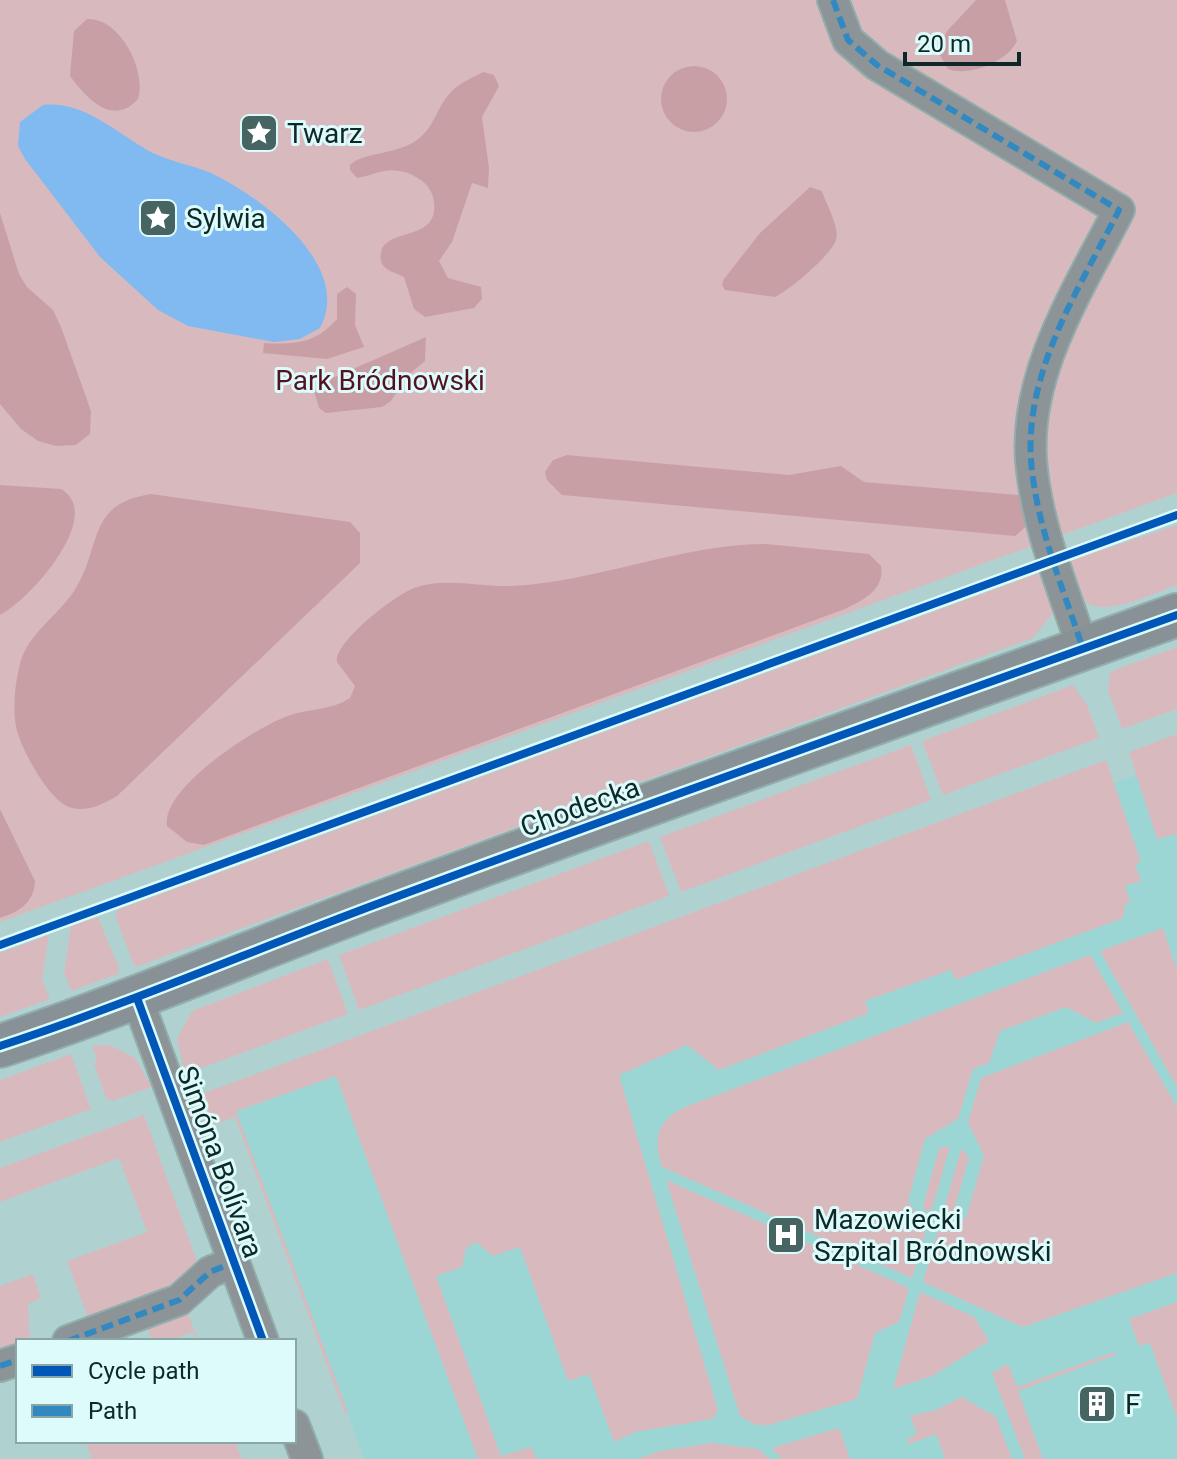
<svg xmlns="http://www.w3.org/2000/svg" width="1177" height="1459" viewBox="0 0 1177 1459" font-family="Roboto,sans-serif">
<style>
.built{fill:#9cd6d4}
.green{fill:#d8babe}
.forest{fill:#c99fa6}
.water{fill:#81baf0}
.lines{fill:none;stroke-linecap:round;stroke-linejoin:round}
.street-casing{stroke:#91aead;stroke-width:34}
.secondary-casing{stroke:#91aead;stroke-width:46}
.street{stroke:#8c9497;stroke-width:30}
.secondary{stroke:#889296;stroke-width:42}
.quiet{stroke:#3289c2;stroke-width:6;stroke-dasharray:12 6;stroke-linecap:butt}
.cycleway-casing{stroke:#dcfbfa;stroke-width:13}
.cycleway{stroke:#0057b8;stroke-width:8}
.labels{text-anchor:middle;dominant-baseline:central;stroke-width:6;stroke-linejoin:round;paint-order:stroke}
.poi-label{font-size:28px;fill:#0d2827;stroke:#dcfbfa;text-anchor:start}
.park-label{font-size:28px;fill:#541120;stroke:#dcfbfa}
.street-label{font-size:28px;fill:#0d2827;stroke:#dcfbfa}
</style>
<rect width="100%" height="100%" fill="#afd2d1"/>
<path class="built" d="M1177,760V1459H364L236,1112Z"/>
<path class="green" d="M0,0H1177V493L0,922Z
M1177,525V585C1155,593 1100,621 1081,598C1074,590 1071,573 1067,562Z
M1045,571L1056,609L1033,638L136,967L133,963L116,918L117,910Z
M1177,647V709L1122,729L1108,690L1110,672Z
M1073,685L1087,705L1099,738L943,795L922,741Z
M1177,734V837L1175,834L1157,839L1129,752Z
M911,745L931,800L681,892L660,837Z
M1106,760L1141,862L1135,864L1141,881L1125,886L1130,902L1125,905L1123,918L956,980L951,970L865,1001L869,1013L719,1070L687,1045L619,1075L718,1410L713,1419L635,1432L614,1442L589,1374L568,1381L520,1247L493,1256L476,1242L466,1248L462,1267L436,1276L501,1456L531,1447L537,1459H478L336,1076L236,1111L348,1413L345,1414L235,1117L205,1128L193,1097Z
M649,841L669,896L359,1010L339,955Z
M98,917L119,968L118,974L71,991L64,972L71,926Z
M1163,928L1177,970V1087L1100,951Z
M49,935L42,979L50,999L0,1017V953Z
M1090,955L1123,1013L1096,1023L1066,1007L1000,1031L989,1063L973,1069L958,1119L925,1139L908,1201L926,1230L912,1278L662,1167C653,1138 656,1122 685,1107Z
M328,959L348,1014L185,1074L177,1039L192,1011Z
M1128,1022L1177,1107V1273L1023,1327L923,1282L937,1233L966,1218L984,1156L968,1122L981,1078Z
M110,1045L135,1058L152,1087L112,1101L106,1098L94,1065L97,1060L92,1046Z
M71,1054L91,1109L0,1142V1080Z
M144,1115L197,1261L181,1285L89,1320L67,1261L147,1232L119,1158L0,1202V1168Z
M950,1146L932,1209L926,1212L923,1206L939,1148Z
M961,1149L969,1157L953,1214L946,1218L943,1212Z
M666,1180L909,1288L899,1322L875,1333L857,1399L769,1425H756L740,1416Z
M33,1274L41,1298L28,1304L30,1341H18V1346L0,1352V1286Z
M920,1292L974,1317L989,1341L932,1376L893,1389Z
M1177,1302V1418L1150,1343L1139,1346L1129,1319Z
M187,1310L198,1341L192,1332L169,1341H152L146,1325Z
M1114,1352L1115,1355L1018,1391L1043,1459H1025L992,1373L1008,1364L1017,1387Z
M962,1397L996,1417L1012,1459H945L936,1434L909,1444L907,1439L917,1434L910,1416L936,1410Z
M835,1429L840,1430L850,1459H782L772,1448Z
M86,1441H235L242,1459H92Z
M712,1443L759,1449L769,1459H637L660,1451Z"/>
<path class="forest" d="M976,0H1005L1017,41C1007,62 970,77 948,69L938,52L947,31Z
M87,19C120,17 147,71 138,99C113,127 87,99 70,76L74,31Z
M661 99a33 33 0 1 1 66 0a33 33 0 1 1-66 0Z
M483,72L494,75L499,86L482,117L489,168L488,188L472,183L452,242L439,261L448,278L481,287L482,299L474,308L425,317L414,309L404,277C393,271 378,270 381,253C385,227 439,243 434,202C433,194 429,186 422,181C415,176 408,172 399,171C383,168 372,176 357,178L350,170V165C361,153 395,154 414,142C435,129 435,109 451,92C459,83 472,78 483,72Z
M810,187L822,191C826,204 840,227 836,240C831,255 790,290 775,297L725,290L722,285L724,279L760,233Z
M0,213L19,274L27,287L53,310L61,327L91,411L90,434L76,445L56,446L38,441L21,429L0,404Z
M347,287L356,294L355,325L364,347L327,359L263,353L264,343C295,345 316,343 337,319V294Z
M426,337L425,361L406,377L391,401L382,407L326,413L319,408L314,391L321,383Z
M567,455L789,475L841,466L864,482L1019,495L1023,498L1030,523L1015,536L562,495L547,480L545,472L553,460Z
M0,485L61,489C106,515 29,601 0,615Z
M151,494L350,522L360,533V563L117,796C103,804 88,812 72,808C50,803 23,752 17,731C12,712 15,682 20,664C28,633 57,617 74,591C103,547 85,504 151,494Z
M766,544L869,554L881,566C885,590 863,600 845,609L204,845L187,842L167,826C161,788 254,729 285,717C307,708 331,711 350,698L355,686L337,662C334,642 395,595 414,588C445,577 479,587 511,586C598,582 680,544 766,544Z
M0,809L35,881C34,903 19,912 0,918Z"/>
<path class="water" d="M43,105C85,100 118,135 153,153C172,162 192,165 211,173C260,196 354,265 320,328L300,339L274,342L188,326L158,310L100,257L25,159L18,146L20,122Z"/>
<g class="lines">
<defs>
<path id="street" d="M833,0L848,40L877,65L1119,210C1080,287 1025,370 1031,460C1036,525 1063,588 1083,649
M137,998L263,1341
M68,1341L179,1300L210,1272L234,1262
M0,1366L18,1360
M294,1425L307,1459"/>
<path id="secondary" d="M0,1046C128,1004 251,951 377,904C643,805 910,711 1177,615"/>
</defs>
<use href="#street" class="street-casing"/>
<use href="#secondary" class="secondary-casing"/>
<use href="#street" class="street"/>
<use href="#secondary" class="secondary"/>
<path class="quiet" d="M833,0L848,40L877,65L1119,210C1080,287 1025,370 1031,460C1036,525 1063,588 1083,649
M68,1341L179,1300L210,1272L234,1262
M0,1366L18,1360"/>
<defs>
<path id="cycleway" d="M0,945L1177,515
M137,998L263,1341
M0,1046C128,1004 251,951 377,904C643,805 910,711 1177,615"/>
</defs>
<use href="#cycleway" class="cycleway-casing"/>
<use href="#cycleway" class="cycleway"/>
</g>
<defs>
<symbol id="sight-square" viewBox="-11 -11 22 22"><rect x="-9" y="-9" width="18" height="18" rx="4" fill="#466462" stroke="#dcfbfa"/><path d="M0-6L1.8-2.2L6-1.7L2.9 1.2L3.7 5.4L0 3.3L-3.7 5.4L-2.9 1.2L-6-1.7L-1.8-2.2Z" fill="#fff"/></symbol>
<symbol id="hospital-square" viewBox="-11 -11 22 22"><rect x="-9" y="-9" width="18" height="18" rx="4" fill="#466462" stroke="#dcfbfa"/><path d="M-5-5h3v3.5h4V-5h3V5h-3V1.5h-4V5h-3Z" fill="#fff"/></symbol>
<symbol id="building-square" viewBox="-11 -11 22 22"><rect x="-9" y="-9" width="18" height="18" rx="4" fill="#466462" stroke="#dcfbfa"/><path d="M-4-6H4V6H1V3H-1V6H-4ZM-2.5-4.3h1.7v1.8h-1.7ZM.8-4.3h1.7v1.8H.8ZM-2.5-1h1.7V.8h-1.7ZM.8-1h1.7V.8H.8Z" fill="#fff"/></symbol>
</defs>
<g fill-rule="evenodd">
<use href="#sight-square" x="237" y="111" width="44" height="44"/>
<use href="#sight-square" x="136" y="196" width="44" height="44"/>
<use href="#hospital-square" x="764" y="1213" width="44" height="44"/>
<use href="#building-square" x="1075" y="1382" width="44" height="44"/>
</g>
<g class="labels">
<g class="poi-label">
<text x="287" y="133">Twarz</text>
<text x="186" y="218">Sylwia</text>
<text x="814" y="1219">Mazowiecki<tspan x="814" dy="32">Szpital Bródnowski</tspan></text>
<text x="1125" y="1404">F</text>
</g>
<g class="park-label">
<text x="380" y="380">Park Bródnowski</text>
</g>
<g class="street-label">
<text transform="translate(580 807) rotate(-20)">Chodecka</text>
<text transform="translate(220 1162) rotate(70)">Simóna Bolívara</text>
</g>
</g>
<rect x="16" y="1339" width="280" height="104" fill="#dcfbfa" stroke="#89a7a6" stroke-width="2"/>
<rect x="32" y="1365" width="40" height="12" fill="#0057b8" stroke="#89a7a6" stroke-width="2"/>
<text x="88" y="1379" font-size="24" fill="#0d2827">Cycle path</text>
<rect x="32" y="1405" width="40" height="12" fill="#3289c2" stroke="#89a7a6" stroke-width="2"/>
<text x="88" y="1419" font-size="24" fill="#0d2827">Path</text>
<path d="M905 52v12h114v-12" fill="none" stroke="#0d2827" stroke-width="4"/>
<text x="917" y="52" font-size="24" fill="#0d2827" stroke="#dcfbfa" stroke-width="6" paint-order="stroke">20 m</text>
</svg>
